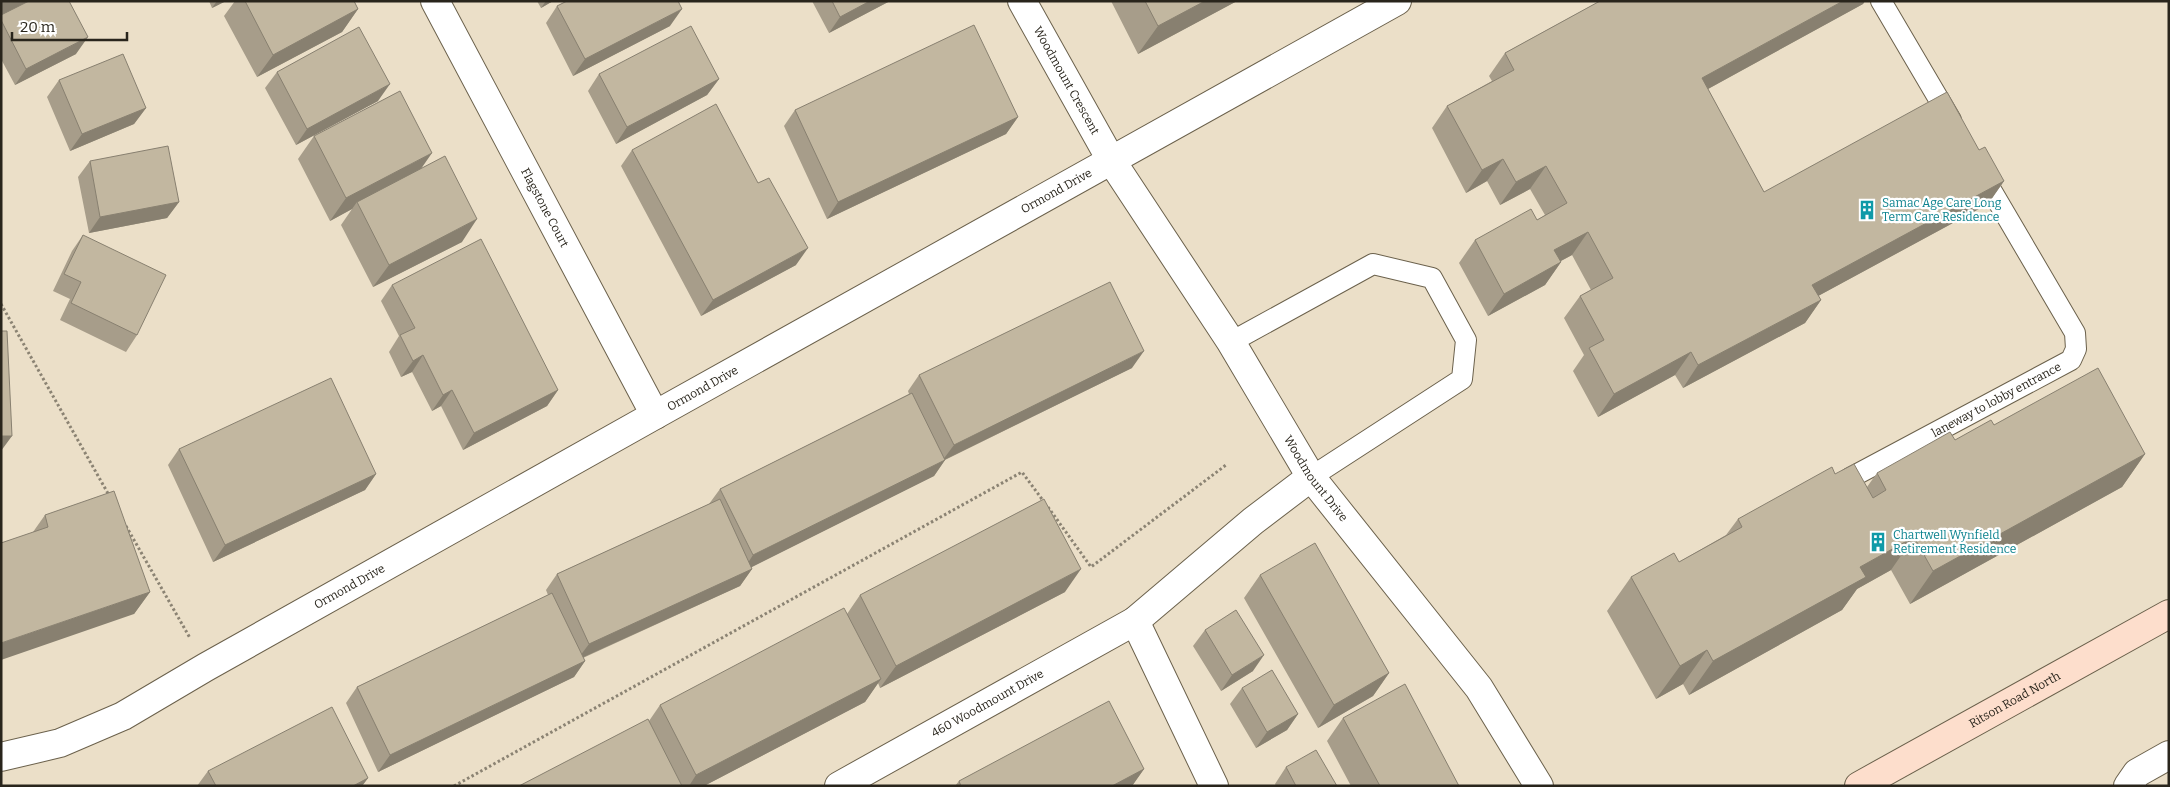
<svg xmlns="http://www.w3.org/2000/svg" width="2170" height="787" viewBox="0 0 2170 787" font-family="Bitter,serif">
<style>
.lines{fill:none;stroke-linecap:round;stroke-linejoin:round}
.service-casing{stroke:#6b614c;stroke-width:22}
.minor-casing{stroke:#6b614c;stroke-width:30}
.secondary-casing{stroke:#6b614c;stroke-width:30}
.path{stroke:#8b8373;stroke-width:3;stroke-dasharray:2.5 2.5;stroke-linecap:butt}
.service{stroke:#fff;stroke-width:20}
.minor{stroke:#fff;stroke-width:28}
.secondary{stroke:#fddecc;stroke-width:28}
.wall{fill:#a79d8a}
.shaded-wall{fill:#888070}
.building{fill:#c2b7a0;stroke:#888070}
.labels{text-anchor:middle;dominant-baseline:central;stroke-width:4.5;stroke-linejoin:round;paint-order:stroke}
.street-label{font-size:12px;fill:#29251c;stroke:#fff}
.culture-label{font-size:12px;fill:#0d838f;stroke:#fff;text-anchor:start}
</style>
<rect width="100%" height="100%" fill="#ebdfc8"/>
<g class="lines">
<defs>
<g id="service">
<path d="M1881,1L1951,120"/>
<path d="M1231,342L1373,264L1432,278L1466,340L1462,379L1311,477"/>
<path id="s1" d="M1850,478L2071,360L2076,349L2075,333L1980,171"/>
</g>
<g id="minor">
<path id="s2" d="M435,1L655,415"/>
<path id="s3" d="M1022,1L1111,160L1231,342L1311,477L1479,688L1539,786"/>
<path d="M1135,621L1214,786"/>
<path id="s4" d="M1,757L60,743L123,716L206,667L655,415L1397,1"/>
<path id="s5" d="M839,786L1135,621L1253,521L1311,477"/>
<path d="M2128,786L2137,773L2169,755"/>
</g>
<g id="secondary">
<path id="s6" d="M1859,786L2169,614"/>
</g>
</defs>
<use href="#service" class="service-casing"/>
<use href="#minor" class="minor-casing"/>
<use href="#secondary" class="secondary-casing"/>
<path class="path" d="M1,304L110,497
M1048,507L1091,567L1226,465
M126,526L190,638
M454,786L1022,472L1044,502"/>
<use href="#service" class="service"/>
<use href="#minor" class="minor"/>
<use href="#secondary" class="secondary"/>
</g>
<path class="wall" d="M1,1L76,54L15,85L1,59Z
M209,1H226L212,8Z
M235,1H354L358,9L342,32L257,77L224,16Z
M537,1H553L541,8Z
M812,1H890L829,33Z
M1111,1H1237L1138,54Z
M1600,1H1865L1863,4L1708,89L1764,192L1979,150L2004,181L1988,204L1818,296L1821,300L1805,323L1683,388L1675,375L1598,417L1573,371L1584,355L1564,318L1580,296L1591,290L1572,255L1561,261V262L1545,285L1488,316L1459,263L1475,240L1537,220L1545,215L1530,189L1500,205L1487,181L1466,193L1432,128L1447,106L1492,81L1489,76L1505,53Z
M557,6L670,26L573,76L546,23Z
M277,72L378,101L296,145L265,88Z
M599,74L719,79L707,95L616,144L588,91Z
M59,80L146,108L134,124L70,151L47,97Z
M795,110L1018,117L1006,134L827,219L784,126Z
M314,136L421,169L462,242L373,287L341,225L352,209L330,221L298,159Z
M632,150L796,265L701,316L621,166Z
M90,161L179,202L167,218L89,233L78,177Z
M83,235L137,335L126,352L60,320L70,299L53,291L72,251Z
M392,285L558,390L547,406L463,450L441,406L432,411L412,372L401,377L389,352L399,336L381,301Z
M1132,368L945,460L934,476L751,567L752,569L740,586L583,658L585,661L574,677L378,772L346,703L357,687L548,595L546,590L557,574L709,504L720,489L909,394L908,391L919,375Z
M1994,425L2145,454L2122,487L1910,604L1891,570L1857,589L1842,610L1689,695L1683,684L1656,699L1607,611L1631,577L1679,562L1726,535L1738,519L1835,474L1867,487L1877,473Z
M179,449L376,474L365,490L213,562L168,465Z
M45,515L150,592L134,614L33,532Z
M1260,575L1389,673L1373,696L1318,728L1244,598Z
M1065,592L880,688L878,683L865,702L704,786H519L649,721L660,705L847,614L860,595Z
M1205,630L1253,671L1221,691L1193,646Z
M1242,688L1298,714L1287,730L1256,748L1230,704Z
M1343,718L1459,786H1351L1327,741Z
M1286,767L1337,786H1276L1275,784Z
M1144,769L1132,786H955L959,781Z
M208,771L368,778L362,786H197Z"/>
<path class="shaded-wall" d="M1,1H29L1,16Z
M217,1H226L212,8Z
M546,1H553L541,8Z
M870,1H890L829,33L840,17Z
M1205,1H1237L1138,54L1158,26Z
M1843,1H1865L1863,4L1686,101L1702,78Z
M358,9L342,32L257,77L273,55Z
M682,9L670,26L573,76L585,59Z
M88,37L76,54L15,85L26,69Z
M719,79L707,95L616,144L627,127Z
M390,84L378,101L296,145L307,129Z
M146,108L134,124L70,151L82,134Z
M1018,117L1006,134L827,219L838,202Z
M432,153L416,176L357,202L352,209L330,221L346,198Z
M1503,159L1487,181L1466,193L1482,170Z
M1546,166L1530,189L1500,205L1516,182Z
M2004,181L1988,204L1796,308L1812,285Z
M179,202L167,218L89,233L100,217Z
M477,219L462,242L373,287L389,265Z
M1588,232L1572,255L1538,273L1554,250Z
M808,248L796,265L701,316L713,300Z
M1561,262L1545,285L1488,316L1504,294Z
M1821,300L1805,323L1683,388L1698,365Z
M1144,351L1132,368L942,461L954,445Z
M1691,352L1675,375L1598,417L1614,394Z
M423,355L412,372L401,377L413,361Z
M452,390L441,406L432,411L443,395Z
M558,390L547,406L463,450L474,433Z
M1,436H12L1,451Z
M2145,454L2122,487L1910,604L1933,571Z
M945,460L934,476L742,572L753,555Z
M376,474L365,490L213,562L225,545Z
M1914,537L1891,570L1857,589L1842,610L1689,695L1713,661L1860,567Z
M752,569L740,586L577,660L589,644Z
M1081,569L1065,592L880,688L896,666Z
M150,592L134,614L1,660V643Z
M1707,650L1683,684L1656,699L1680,666Z
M1264,655L1253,671L1221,691L1232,675Z
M585,661L574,677L378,772L390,755Z
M1389,673L1373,696L1318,728L1334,705Z
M881,679L865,702L704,786H689L696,775Z
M1298,714L1287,730L1256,748L1267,732Z
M1144,769L1132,786H1112Z
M368,778L362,786H353Z"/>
<path class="building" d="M29,1H69L88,37L26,69L1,20V15Z
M245,1H354L358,9L273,55Z
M567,1H678L682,9L585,59L557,6Z
M832,1H870L840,17Z
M1145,1H1205L1158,26Z
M1600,1H1843L1702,78L1764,192L1947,92L1979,150L1985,147L2004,181L1812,285L1821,300L1698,365L1691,352L1614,394L1589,348L1604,340L1580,296L1613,278L1588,232L1554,250L1561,262L1504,294L1475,240L1531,209L1537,220L1567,203L1546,166L1516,182L1503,159L1482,170L1447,106L1514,70L1505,53Z
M974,25L1018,117L838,202L795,110Z
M691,26L719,79L627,127L599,74Z
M359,27L390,84L307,129L277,72Z
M123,54L146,108L82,134L59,80Z
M400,91L432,153L346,198L314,136Z
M716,104L758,183L769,178L808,248L713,300L632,150Z
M168,146L179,202L100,217L90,161Z
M445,156L477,219L389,265L357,202Z
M83,235L166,275L137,335L71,303L81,282L64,274Z
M481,239L558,390L474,433L452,390L443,395L423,355L413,361L400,335L415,328L392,285Z
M1110,282L1144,351L954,445L919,375Z
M1,331H7L12,436H1Z
M2098,368L2145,454L1933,571L1914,537L1860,567L1866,577L1713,661L1707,650L1680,666L1631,577L1674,553L1679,562L1742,527L1738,519L1832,467L1835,474L1854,464L1873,498L1886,490L1877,473L1950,432L1955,440L1991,420L1994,425Z
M331,378L376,474L225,545L179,449Z
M912,393L945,460L753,555L720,489Z
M114,491L150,592L1,643V543L48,527L45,515Z
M720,499L752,569L589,644L557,574Z
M1044,499L1081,569L896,666L860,595Z
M1315,543L1389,673L1334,705L1260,575Z
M552,593L585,661L390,755L357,687Z
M844,608L881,679L696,775L660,705Z
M1236,610L1264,655L1232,675L1205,630Z
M1272,670L1298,714L1267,732L1242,688Z
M1405,684L1459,786H1380L1343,718Z
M1109,701L1144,769L1112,786H961L959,781Z
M332,707L368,778L353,786H216L208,771Z
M648,719L682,786H519Z
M1316,750L1337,786H1296L1286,767Z"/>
<defs>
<symbol id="building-bare" viewBox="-9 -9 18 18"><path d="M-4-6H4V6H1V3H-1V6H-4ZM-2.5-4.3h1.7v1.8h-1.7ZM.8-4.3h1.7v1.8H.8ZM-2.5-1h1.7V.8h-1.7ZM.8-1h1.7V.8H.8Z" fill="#0f9aa8" stroke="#fff" stroke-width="2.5" paint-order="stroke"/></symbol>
</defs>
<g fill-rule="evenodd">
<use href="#building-bare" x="1853" y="196" width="28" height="28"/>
<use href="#building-bare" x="1864" y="528" width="28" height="28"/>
</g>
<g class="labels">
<g class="street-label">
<text stroke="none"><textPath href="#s3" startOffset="91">Woodmount Crescent</textPath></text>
<text stroke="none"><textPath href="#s4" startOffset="1200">Ormond Drive</textPath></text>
<text stroke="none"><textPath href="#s2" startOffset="234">Flagstone Court</textPath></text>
<text stroke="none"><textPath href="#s4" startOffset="795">Ormond Drive</textPath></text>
<text stroke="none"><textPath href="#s1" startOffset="166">laneway to lobby entrance</textPath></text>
<text stroke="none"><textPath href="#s3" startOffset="561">Woodmount Drive</textPath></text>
<text stroke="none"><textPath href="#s4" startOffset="390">Ormond Drive</textPath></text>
<text stroke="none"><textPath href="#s6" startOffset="178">Ritson Road North</textPath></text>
<text stroke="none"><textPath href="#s5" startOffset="170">460 Woodmount Drive</textPath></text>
</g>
<g class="culture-label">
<text x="1882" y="203">Samac Age Care Long<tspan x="1882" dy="14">Term Care Residence</tspan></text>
<text x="1893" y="535">Chartwell Wynfield<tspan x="1893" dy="14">Retirement Residence</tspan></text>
</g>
</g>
<rect width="2170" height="787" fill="none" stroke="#29251c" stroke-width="5"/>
<path d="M12 32v8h115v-8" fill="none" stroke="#29251c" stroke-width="2.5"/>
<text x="20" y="32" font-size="15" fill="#29251c" stroke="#ffffff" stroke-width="4" paint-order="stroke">20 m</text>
</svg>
